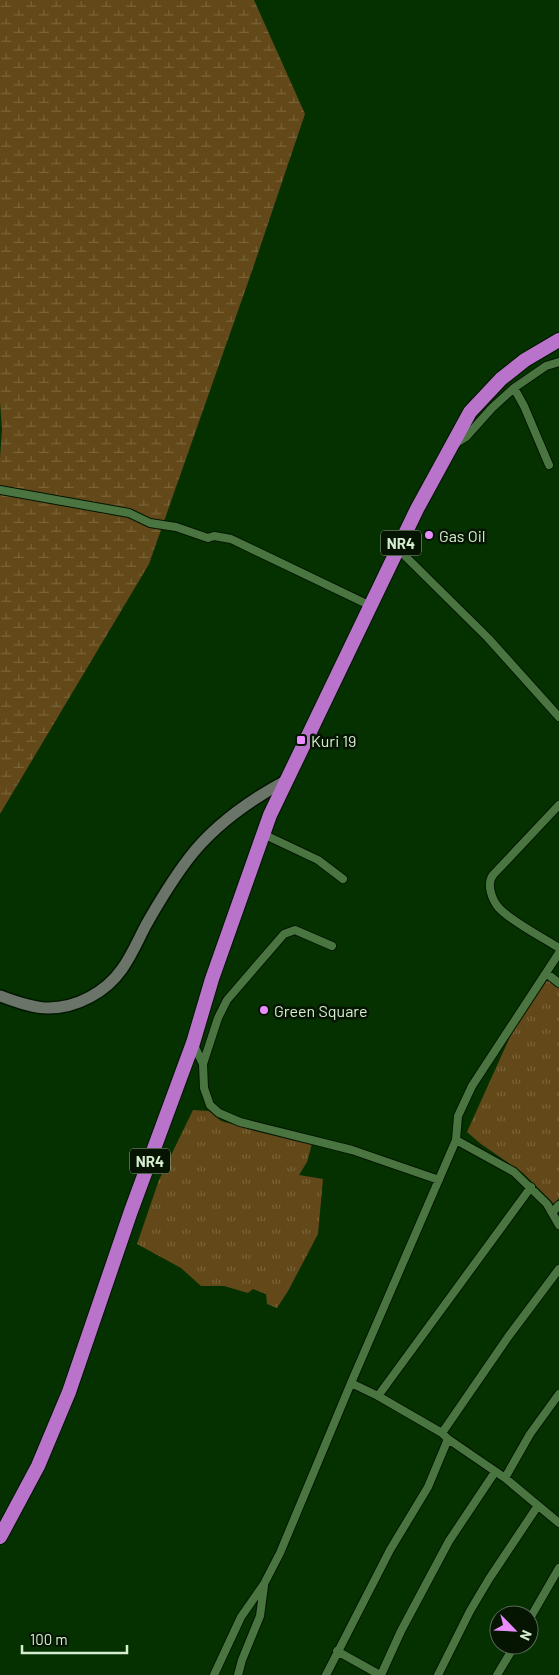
<svg xmlns="http://www.w3.org/2000/svg" width="559" height="1675" viewBox="0 0 559 1675" font-family="Barlow,sans-serif">
<style>
.grass{fill:url(#grass-tufts)}
.wetland{fill:url(#wetland-marsh)}
.lines{fill:none;stroke-linecap:round;stroke-linejoin:round}
.street-casing{stroke:#021600;stroke-width:10}
.secondary-casing{stroke:#021600;stroke-width:14}
.highway-casing{stroke:#021600;stroke-width:16}
.street{stroke:#4a7540;stroke-width:8}
.secondary{stroke:#6b7469;stroke-width:11}
.highway{stroke:#b973ca;stroke-width:14}
.poi-dot{fill:#e98dfe;stroke:#051502;stroke-width:2}
.labels{text-anchor:middle;dominant-baseline:central;stroke-width:5;stroke-linejoin:round;paint-order:stroke}
.shield{fill:#051502;stroke:#97ad92;stroke-width:1}
.shield-label{font-size:15px;font-weight:bold;fill:#d6eed0}
.poi-label{font-size:16px;fill:#d6eed0;stroke:#051502;text-anchor:start}
</style>
<defs>
<pattern id="grass-tufts" width="24" height="20" patternUnits="userSpaceOnUse" patternTransform="scale(1.25)"><rect width="24" height="20" fill="#634919"/><path d="M3 7l-1-3M5 7V3M7 7l1-3M15 17l-1-3M17 17v-4M19 17l1-3" fill="none" stroke="#796439"/></pattern>
<pattern id="wetland-marsh" width="20" height="14" patternUnits="userSpaceOnUse" patternTransform="scale(1.25)"><rect width="20" height="14" fill="#634919"/><path d="M1 5h8M5 5V1M11 12h8M15 12V8" fill="none" stroke="#796439"/></pattern>
</defs>
<rect width="100%" height="100%" fill="#053100"/>
<path class="grass" d="M548,978L559,988V1198L554,1204L523,1173L481,1144L467,1132L518,1019L542,982L545,984Z
M193,1110L209,1111L221,1121L246,1128L313,1140L307,1162L299,1175L323,1179L318,1234L288,1291L277,1308L267,1304L266,1294L253,1289L248,1293L224,1286H201L181,1268L137,1244L159,1180Z"/>
<path class="wetland" d="M0,0H254L305,114L253,268L149,564L0,814V458L2,429L0,402Z"/>
<g class="lines">
<defs>
<path id="street" d="M514,388L524,406L549,465
M456,443L466,437L492,408L514,388L546,366L559,362
M0,490L129,513L150,523L176,527L208,538L214,536L231,539L371,606
M398,549L488,638L559,717
M559,805L493,875C486,884 492,900 499,908C512,922 542,937 559,948
M263,834L318,860L343,879
M546,973L559,983
M193,1043L203,1064L204,1088L210,1105L219,1113L240,1122L352,1150L439,1180
M203,1064L218,1018L227,1000L284,934L295,930L332,946
M456,1140L514,1172L547,1204L559,1225
M552,1213L559,1205
M351,1383L378,1396L442,1433L448,1439L505,1478L559,1523
M378,1396L531,1187
M442,1433L508,1337L559,1269
M505,1478L530,1434L559,1394
M529,1620L559,1568
M337,1651L380,1675
M214,1675L241,1617L264,1584L280,1553L351,1383L456,1140L458,1116L472,1086L559,953
M238,1675L242,1660L260,1616L264,1586
M326,1675L390,1550L428,1487L448,1439
M381,1675L401,1631L449,1541L495,1472
M438,1675L470,1611L489,1579L537,1507
M497,1675L515,1645"/>
<path id="secondary" d="M0,996C15,1001 32,1008 48,1008C77,1008 106,992 122,969C132,955 138,940 146,925C159,902 173,879 189,858C215,824 250,800 287,780"/>
<path id="highway" d="M0,1537L38,1466L69,1392L131,1211L193,1043L212,979L270,815L417,509L470,412L501,379L525,360L559,340"/>
</defs>
<use href="#street" class="street-casing"/>
<use href="#secondary" class="secondary-casing"/>
<use href="#highway" class="highway-casing"/>
<use href="#street" class="street"/>
<use href="#secondary" class="secondary"/>
<use href="#highway" class="highway"/>
</g>
<g class="poi-dot">
<circle cx="429" cy="535" r="5"/>
<rect x="296" y="735" width="10" height="10" rx="2.5"/>
<circle cx="264" cy="1010" r="5"/>
</g>
<g class="labels">
<g class="shield">
<rect x="381" y="530.5" width="40" height="25" rx="4"/>
<rect x="130" y="1148.5" width="40" height="25" rx="4"/>
</g>
<g class="shield-label">
<text x="401" y="543">NR4</text>
<text x="150" y="1161">NR4</text>
</g>
<g class="poi-label">
<text x="439" y="535">Gas Oil</text>
<text x="311" y="740">Kuri 19</text>
<text x="274" y="1010">Green Square</text>
</g>
</g>
<g transform="translate(514 1630) rotate(114)"><circle r="24" fill="#051502" stroke="#596c54"/>
<path d="M0-4L9 19L0 12L-9 19Z" fill="#e98dfe"/>
<text y="-8" font-size="14" font-weight="bold" text-anchor="middle" fill="#d6eed0">N</text>
</g>
<path d="M22 1645v8h105v-8" fill="none" stroke="#d6eed0" stroke-width="2.5"/>
<text x="30" y="1645" font-size="15" fill="#d6eed0" stroke="#051502" stroke-width="4" paint-order="stroke">100 m</text>
</svg>
